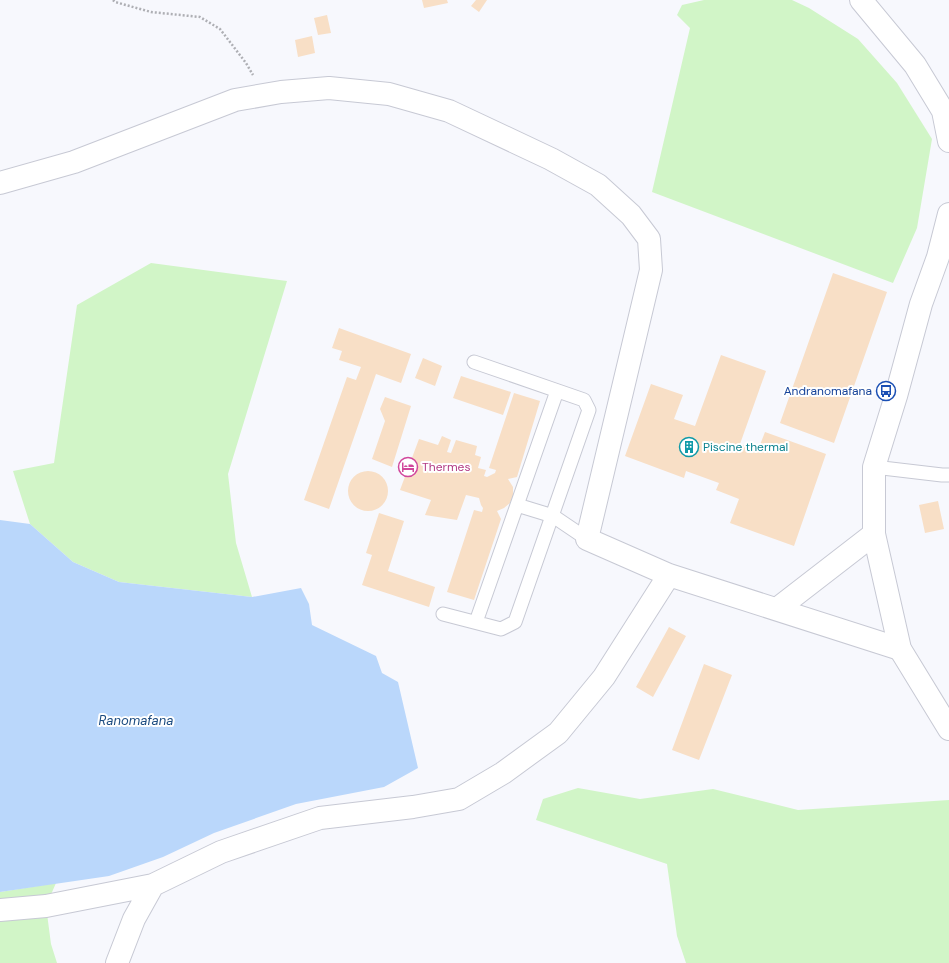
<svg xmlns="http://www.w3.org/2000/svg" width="949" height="963" viewBox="0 0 949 963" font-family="'DM Sans',sans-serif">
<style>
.green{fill:#d1f5c7}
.water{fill:#bad7fb}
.building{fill:#f8dfc6}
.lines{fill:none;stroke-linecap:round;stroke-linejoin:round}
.lane-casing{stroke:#c7c9d4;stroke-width:15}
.street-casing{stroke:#c7c9d4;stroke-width:24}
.secondary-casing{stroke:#c7c9d4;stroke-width:24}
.path{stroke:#aeafb4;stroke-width:2.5;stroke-dasharray:2 2;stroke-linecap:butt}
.lane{stroke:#fff;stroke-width:13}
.street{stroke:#fff;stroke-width:22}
.secondary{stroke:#fff;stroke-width:22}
.labels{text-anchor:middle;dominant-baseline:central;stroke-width:4;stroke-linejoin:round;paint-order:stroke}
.transit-label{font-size:12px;fill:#164399;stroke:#fff;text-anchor:end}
.culture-label{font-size:12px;fill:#0d838f;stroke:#fff;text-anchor:start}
.hotel-label{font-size:12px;fill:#b23c85;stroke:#fff;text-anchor:start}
.water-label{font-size:13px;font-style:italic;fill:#1b4b80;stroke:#fff}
</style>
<rect width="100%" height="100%" fill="#f7f8fd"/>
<path class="green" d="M704,0H792L809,8L858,39L897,83L932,139L917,228L893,283L652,192L690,28L677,15L682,5Z
M151,263L287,281L228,474L236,543L252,597L119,582L73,562L30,524L13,471L54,463L77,305Z
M578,788L640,799L713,789L798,810L949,800V963H686L677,936L667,864L536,820L543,799Z
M56,883L46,906L51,944L57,963H0V892Z"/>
<path class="water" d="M0,520L30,524L73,562L119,582L252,597L301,588L309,604L312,625L376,656L382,673L398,682L418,768L384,787L296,804L214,833L163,857L109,876L0,892Z"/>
<path class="building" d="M422,0H447L448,3L424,8Z
M476,0H487L479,12L471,6Z
M327,15L331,33L318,35L314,18Z
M312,36L315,53L298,57L295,40Z
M833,273L887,292L834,443L780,423Z
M339,328L411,354L401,383L376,374L329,509L304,500L347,377L356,380L361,367L339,360L342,351L332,348Z
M721,355L766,371L740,444L758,450L765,432L826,454L794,546L730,523L739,499L716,490L719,483L686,471L684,478L625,456L651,384L683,395L674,419L695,426Z
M423,358L442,366L435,386L415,378Z
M461,376L511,392L503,415L453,398Z
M514,393L540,401L517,477L508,479L513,487V496L510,503L504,508L497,511L501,519L474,600L447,592L474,510L482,512L483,508L481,505L479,498L466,495L457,520L425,515L431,500L400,490L419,439L438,445L442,436L451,440L447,452L451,453L456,440L477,446L475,455L481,457L478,468L486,470L484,476L487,477L495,473L496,470L489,468Z
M385,397L411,406L392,467L372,459L385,421L380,409Z
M348 491a20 20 0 1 1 40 0a20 20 0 1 1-40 0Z
M938,501L944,529L925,533L919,505Z
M379,513L404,521L388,571L435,587L429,607L362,585L372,555L366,553Z
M669,627L686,636L653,697L636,687Z
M704,664L732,675L699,760L672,750Z"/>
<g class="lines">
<defs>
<path id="lane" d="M874,467L942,475H949
M517,505L553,516L587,539
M443,614L501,629L515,622L589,410L584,400L474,362
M476,622L557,391"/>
<path id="street" d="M0,183L74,162L235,100L281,92L329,88L389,94L449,111L551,159L598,185L631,215L649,239L651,270L587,539L669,575L900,649
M777,609L874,534
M0,910L46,906L153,885L221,852L320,818L413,807L459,799L503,773L558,733L604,677L669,575
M117,963L134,919L153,885"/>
<path id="secondary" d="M861,0L915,65L943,111L949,141
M949,214L938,257L921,304L896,396L874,467V534L900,649L949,729"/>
</defs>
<use href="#lane" class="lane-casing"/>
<use href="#street" class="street-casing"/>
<use href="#secondary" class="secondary-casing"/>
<path class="path" d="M113,0L115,2L151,12L200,17L220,29L246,63L253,75"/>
<use href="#lane" class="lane"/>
<use href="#street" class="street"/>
<use href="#secondary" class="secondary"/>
</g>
<defs>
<symbol id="bus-ring" viewBox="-11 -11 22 22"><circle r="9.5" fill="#fff" stroke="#1a4fb4" stroke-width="1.5"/><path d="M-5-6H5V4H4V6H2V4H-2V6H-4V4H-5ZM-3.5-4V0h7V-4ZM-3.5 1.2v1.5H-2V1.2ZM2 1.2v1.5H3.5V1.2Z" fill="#1a4fb4"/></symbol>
<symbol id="building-ring" viewBox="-11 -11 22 22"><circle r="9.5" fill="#fff" stroke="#0f9aa8" stroke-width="1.5"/><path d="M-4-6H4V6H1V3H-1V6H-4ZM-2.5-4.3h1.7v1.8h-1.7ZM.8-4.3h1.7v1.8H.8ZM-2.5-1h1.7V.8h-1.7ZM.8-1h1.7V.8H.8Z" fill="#0f9aa8"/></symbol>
<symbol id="hotel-ring" viewBox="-11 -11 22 22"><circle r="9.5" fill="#fff" stroke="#d1479c" stroke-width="1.5"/><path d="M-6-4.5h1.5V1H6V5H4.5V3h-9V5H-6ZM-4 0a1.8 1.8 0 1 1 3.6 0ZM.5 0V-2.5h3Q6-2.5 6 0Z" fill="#d1479c"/></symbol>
</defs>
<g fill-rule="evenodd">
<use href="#bus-ring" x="875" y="380" width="22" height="22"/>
<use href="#building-ring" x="678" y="436" width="22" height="22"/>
<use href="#hotel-ring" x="397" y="456" width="22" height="22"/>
</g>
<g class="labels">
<g class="transit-label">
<text x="872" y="391">Andranomafana</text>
</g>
<g class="culture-label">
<text x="703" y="447">Piscine thermal</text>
</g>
<g class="hotel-label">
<text x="422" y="467">Thermes</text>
</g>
<g class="water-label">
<text x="136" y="720">Ranomafana</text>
</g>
</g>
</svg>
